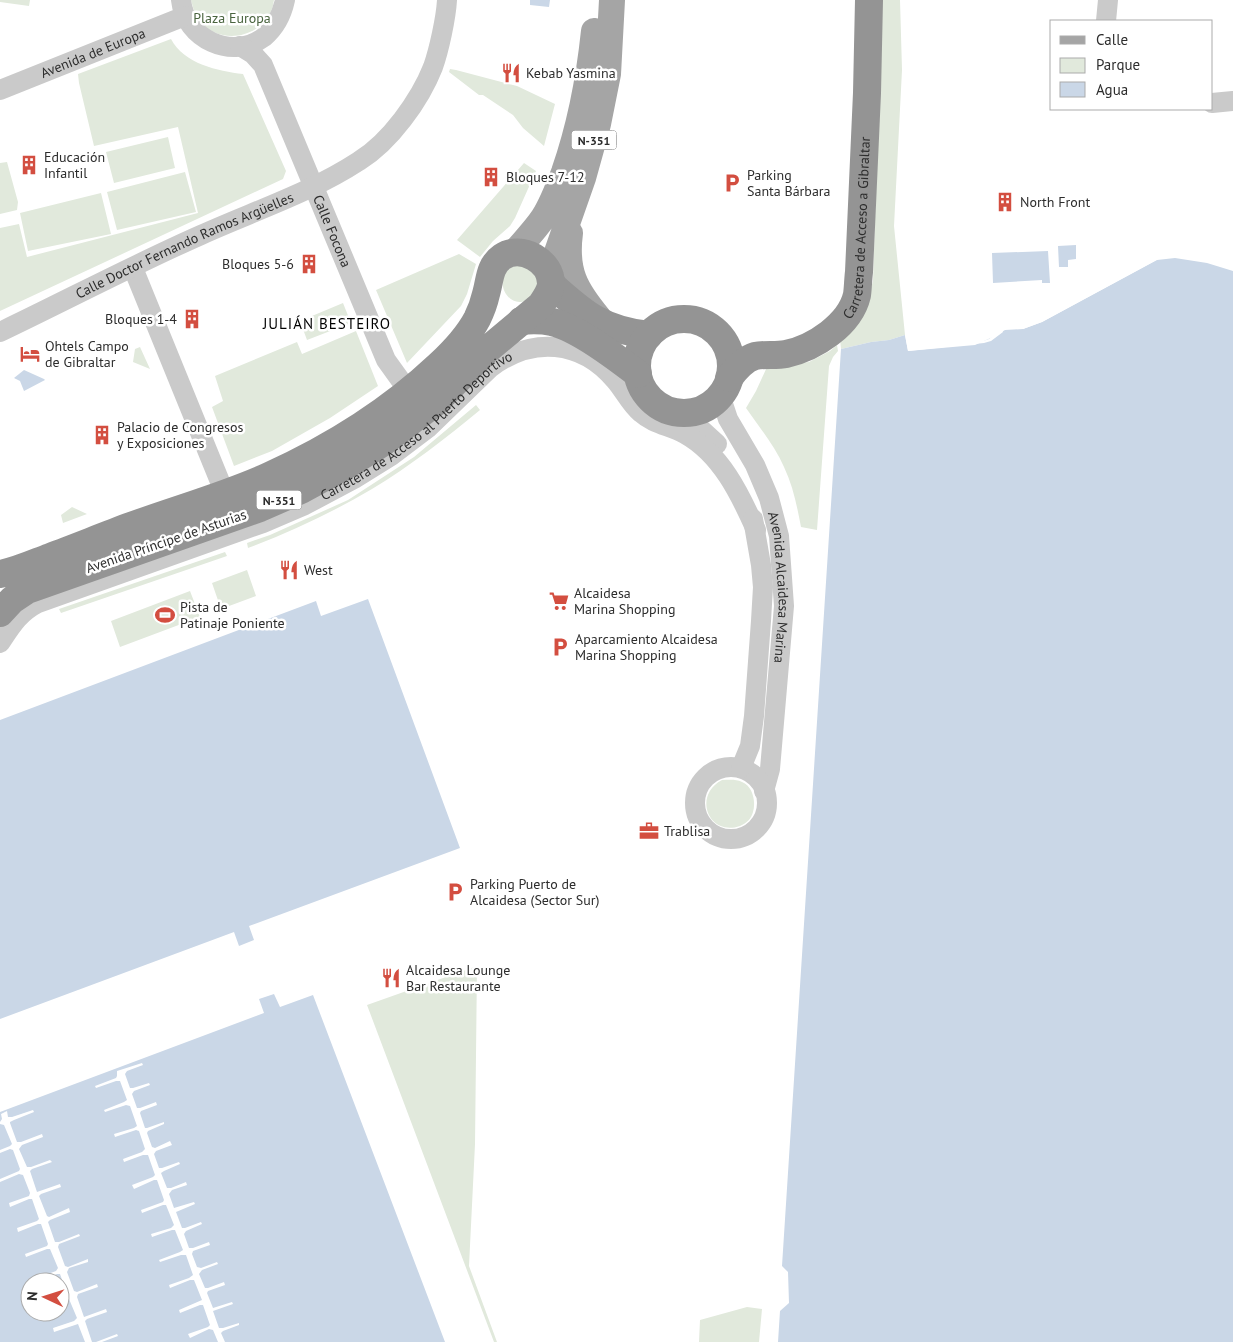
<svg xmlns="http://www.w3.org/2000/svg" width="1233" height="1342" viewBox="0 0 1233 1342" font-family="'PT Sans',sans-serif">
<style>
.green{fill:#e1e9dc}
.water{fill:#cad7e7;fill-rule:evenodd}
.pier{fill:#fff}
.lines{fill:none;stroke-linecap:round;stroke-linejoin:round}
.minor{stroke:#cacaca;stroke-width:20}
.major{stroke:#a5a5a5;stroke-width:26}
.highway{stroke:#949494;stroke-width:28}
.labels{text-anchor:middle;dominant-baseline:central;stroke-width:5;stroke-linejoin:round;paint-order:stroke}
.shield{fill:#fff;stroke:#6c6c6c;stroke-width:1}
.shield-label{font-size:12px;font-weight:bold;fill:#2d2d2d}
.park-label{font-size:14px;fill:#4a643f;stroke:#fff}
.street-label{font-size:14px;fill:#2d2d2d;stroke:#fff}
.poi-label{font-size:14px;fill:#2d2d2d;stroke:#fff;text-anchor:start}
.neighbourhood-label{font-size:15px;letter-spacing:1px;fill:#000;stroke:#fff}
</style>
<rect width="100%" height="100%" fill="#fff"/>
<path class="green" d="M0,0H30L29,6L0,2Z
M191,0H274C273,4 273,8 271,11C259,39 219,45 200,21C195,15 193,8 191,0Z
M882,0H900L902,70L894,226L905,335L889,340L871,342L841,349L840,339L870,292L873,281Z
M171,39C184,64 218,71 243,74L286,171L283,179L0,311V228L19,224L27,257L198,213L178,127L94,146L79,83L78,74Z
M450,69L456,70L517,86L555,104L544,146L523,128L513,115L483,95H479L449,72Z
M168,137L175,168L114,183L106,152Z
M7,162L18,202L17,210L0,214V163Z
M524,163L536,171L515,218L510,226L493,241L480,257L457,240Z
M185,172L196,212L117,230L107,192Z
M101,193L111,234L28,251L20,213Z
M459,254L476,264L467,294L461,306L407,363L376,290Z
M516,265L533,269L539,285C536,289 532,298 527,300C508,311 489,276 516,265Z
M343,303L351,323L307,340L300,321Z
M356,331L378,386L330,418L272,451L234,466L212,407L223,401L215,376L297,342L302,354Z
M837,345L838,351L833,357L829,366L817,530L801,527C797,506 793,486 784,467C775,446 759,427 746,408L756,391L767,367L809,362L830,351Z
M140,347L150,369L133,362L135,349Z
M476,405L480,410C446,438 410,466 372,489C333,512 291,532 248,548L247,543L270,535L348,500L414,457Z
M72,507L87,514L63,523L61,515Z
M225,552L227,556L61,613L59,609Z
M247,570L256,596L221,609L212,583Z
M190,591L200,617L120,647L111,621Z
M722,780C729,780 736,779 742,782C753,786 756,802 753,812C751,819 747,823 740,826C709,837 692,796 722,780Z
M477,966L475,1144L469,1266L497,1342H494L367,1005Z
M747,1307L762,1309L759,1342H699L700,1320Z"/>
<path class="water" d="M530,0H550L549,7L530,5Z
M1076,245V259L1068,260V267H1059L1058,246Z
M1048,251L1050,283H1042V280L993,283L992,253Z
M1175,258L1207,263L1233,271V1342H778L780,1311L789,1303L788,1272L782,1266L841,349L871,342L889,340L905,335L908,351L975,345L995,336L1005,330L1023,329L1042,322L1157,260Z
M24,370L44,379L45,380L24,391L20,381L14,378Z
M368,599L460,848L249,926L254,940L239,946L234,932L0,1019V720L316,601L321,616Z
M274,994L280,1007L313,995L445,1342H0V1112L264,1013L259,999ZM30,1282H60V1312H30Z"/>
<path class="pier" d="M1162,257L1042,322L1023,329H1010L1009,327L1022,326L1041,320L1156,258Z
M1002,329L1003,332L991,341L984,343L908,351L905,335H907L910,349L983,341L989,339Z
M142,1063L143,1065L127,1071L125,1074L130,1088H133L149,1083L150,1085L134,1091L132,1094L137,1108H140L156,1102L157,1105L141,1111L140,1113L145,1128H147L164,1122V1124L148,1131L147,1133L152,1147L155,1148L170,1141L172,1145L156,1151L154,1154L159,1168H162L179,1162L180,1164L164,1171L161,1173L167,1188H171L186,1182L187,1185L172,1190L169,1194L174,1208L194,1202L195,1204L176,1212L182,1228H185L201,1222L202,1224L186,1231L184,1234L189,1248H193L209,1242L210,1245L193,1251L192,1254L197,1267L201,1268L217,1262L218,1264L202,1270L199,1274L205,1288H208L224,1282L225,1285L208,1291L207,1293L213,1308L232,1302L233,1304L213,1311L219,1328H223L239,1323V1325L223,1331L221,1333L225,1342H218L213,1330L209,1329L190,1338L188,1334L208,1327L210,1325L203,1305H200L180,1313L179,1310L202,1300L194,1280H190L170,1288L169,1285L189,1278L193,1275L186,1255H181L160,1262L159,1260L180,1252L183,1250L175,1230H172L152,1237L151,1234L171,1228L174,1225L166,1205H163L142,1213L141,1210L163,1202L164,1200L157,1180H154L134,1189L132,1185L153,1177L155,1175L148,1155H143L124,1162L123,1159L142,1152L145,1149L139,1131L136,1130L115,1137L114,1134L134,1128L137,1126L130,1106L126,1105L105,1112L104,1110L124,1102L127,1100L120,1081H116L96,1088L95,1086L116,1078L117,1076V1071Z
M33,1110L34,1112L14,1120L10,1122V1123L17,1142H21L42,1134L43,1137L22,1145L19,1149L27,1167H31L50,1160L52,1162L32,1169L30,1171L37,1192L60,1184L61,1187L41,1194L39,1196L47,1216L49,1217L69,1208L70,1212L50,1220L48,1222L55,1242H59L79,1234L80,1236L59,1244L58,1247L65,1266L68,1267L88,1259V1262L69,1268L67,1272L74,1291L77,1292L97,1284L98,1287L78,1294L77,1297L84,1317L106,1309L107,1312L87,1319L85,1321L92,1342H96L117,1334L118,1336L102,1342H85L78,1324L54,1332L53,1328L74,1321L77,1318L69,1299H66L60,1301V1298L65,1296L67,1294L60,1274H57L36,1282L34,1279L56,1271L58,1268L50,1249H47L26,1257L25,1254L47,1246L48,1244L41,1224H38L18,1232L17,1228L37,1221L39,1219L32,1199H29L10,1207L9,1203L29,1196L30,1193L23,1175L19,1174L0,1182V1179L19,1171L20,1169L13,1150L10,1149L0,1153V1150L10,1146L12,1144L4,1125L0,1124V1122L2,1119L1,1114L7,1111L8,1117H12Z"/>
<g class="lines">
<g class="minor">
<path d="M181,0C185,39 232,61 264,37C276,27 282,14 285,0"/>
<path d="M1106,21L1108,0"/>
<path id="s1" d="M240,46L253,54L263,65L386,360L409,392"/>
<path id="s2" d="M0,90L185,16"/>
<path d="M1212,103L1233,101"/>
<path d="M133,268L225,494"/>
<path id="s3" d="M0,332C67,300 133,265 201,235C254,211 310,193 359,161C390,142 420,100 433,67C439,50 446,18 447,0"/>
<path id="s4" d="M720,395L728,419L755,465L769,498L779,536L784,606L770,769L764,791"/>
<path d="M680,412L694,423L717,444"/>
<path id="s5" d="M0,643C12,625 19,613 38,603L263,523L305,505L354,479L391,456L428,428L490,368C532,336 581,340 615,380C624,390 630,404 641,413C653,424 671,426 685,434C721,454 740,494 756,530"/>
<circle cx="731" cy="803" r="36"/>
<path d="M741,768L750,746L754,716L761,621L763,587L761,565L753,519"/>
</g>
<path class="major" d="M570,233C565,271 575,289 599,318
M514,253C524,241 535,230 543,218C552,204 558,188 564,172C580,126 589,79 594,31
M549,275L583,178L598,124L608,74L612,0"/>
<g class="highway">
<path d="M551,284C584,314 603,330 649,335"/>
<circle cx="684" cy="366" r="47"/>
<path d="M521,321C531,320 542,320 552,322C578,328 617,358 638,374"/>
<path id="s6" d="M729,378C735,370 744,359 755,356C765,354 776,356 786,354C814,348 850,325 857,295C858,288 858,280 859,272L867,93L869,0"/>
<path d="M0,574C17,571 34,563 50,557C77,547 104,536 131,526C177,509 225,496 269,476C331,448 389,412 439,365C453,352 468,336 477,319C481,311 484,303 486,294C490,281 489,266 502,257C521,244 552,261 551,285C550,292 545,299 541,305L487,350L436,402L382,443L345,466L301,490L260,508L27,590L12,600L0,613"/>
</g>
</g>
<defs>
<symbol id="restaurant-bare" viewBox="-9 -9 18 18"><path d="M-5-6h1v4h1v-4h1v4h1v-4h1v5L-1.5 .5V6h-2V.5L-5-1ZM5-6V6H3V1.5H1.5Q1.5-4 5-6Z" fill="#d34e40" stroke="#fff" stroke-width="2.5" paint-order="stroke"/></symbol>
<symbol id="building-bare" viewBox="-9 -9 18 18"><path d="M-4-6H4V6H1V3H-1V6H-4ZM-2.5-4.3h1.7v1.8h-1.7ZM.8-4.3h1.7v1.8H.8ZM-2.5-1h1.7V.8h-1.7ZM.8-1h1.7V.8H.8Z" fill="#d34e40" stroke="#fff" stroke-width="2.5" paint-order="stroke"/></symbol>
<symbol id="parking-bare" viewBox="-9 -9 18 18"><path d="M-3.5-5.5H1a3.5 3.5 0 0 1 0 7H-1V5.5H-3.5ZM-1-3.4V-.6H.8a1.4 1.4 0 0 0 0-2.8Z" fill="#d34e40" stroke="#fff" stroke-width="2.5" paint-order="stroke"/></symbol>
<symbol id="hotel-bare" viewBox="-9 -9 18 18"><path d="M-6-4.5h1.5V1H6V5H4.5V3h-9V5H-6ZM-4 0a1.8 1.8 0 1 1 3.6 0ZM.5 0V-2.5h3Q6-2.5 6 0Z" fill="#d34e40" stroke="#fff" stroke-width="2.5" paint-order="stroke"/></symbol>
<symbol id="supermarket-bare" viewBox="-9 -9 18 18"><path d="M-6-5.5h2.5l.6 2H6L4.5 2H-2.5L-4.4-4H-6ZM-1.5 3.2a1.3 1.3 0 1 0 .1 0ZM3 3.2a1.3 1.3 0 1 0 .1 0Z" fill="#d34e40" stroke="#fff" stroke-width="2.5" paint-order="stroke"/></symbol>
<symbol id="stadium-bare" viewBox="-9 -9 18 18"><path d="M0-5a6.5 5 0 1 0 0 10a6.5 5 0 1 0 0-10ZM-3.5-1.8h7v3.6h-7Z" fill="#d34e40" stroke="#fff" stroke-width="2.5" paint-order="stroke"/></symbol>
<symbol id="office-bare" viewBox="-9 -9 18 18"><path d="M-6-3h4V-5.5h4V-3h4V5H-6ZM-1-4.5V-3h2v-1.5ZM-6 0V1H6V0Z" fill="#d34e40" stroke="#fff" stroke-width="2.5" paint-order="stroke"/></symbol>
</defs>
<g fill-rule="evenodd">
<use href="#restaurant-bare" x="497" y="59" width="28" height="28"/>
<use href="#building-bare" x="15" y="151" width="28" height="28"/>
<use href="#building-bare" x="477" y="163" width="28" height="28"/>
<use href="#parking-bare" x="718" y="169" width="28" height="28"/>
<use href="#building-bare" x="991" y="188" width="28" height="28"/>
<use href="#building-bare" x="295" y="250" width="28" height="28"/>
<use href="#building-bare" x="178" y="305" width="28" height="28"/>
<use href="#hotel-bare" x="16" y="340" width="28" height="28"/>
<use href="#building-bare" x="88" y="421" width="28" height="28"/>
<use href="#restaurant-bare" x="275" y="556" width="28" height="28"/>
<use href="#supermarket-bare" x="545" y="587" width="28" height="28"/>
<use href="#stadium-bare" x="151" y="601" width="28" height="28"/>
<use href="#parking-bare" x="546" y="633" width="28" height="28"/>
<use href="#office-bare" x="635" y="817" width="28" height="28"/>
<use href="#parking-bare" x="441" y="878" width="28" height="28"/>
<use href="#restaurant-bare" x="377" y="964" width="28" height="28"/>
</g>
<g class="labels">
<g class="shield">
<rect x="571.5" y="130.5" width="45" height="19" rx="4"/>
<rect x="256.5" y="490.5" width="45" height="19" rx="4"/>
</g>
<g class="shield-label">
<text x="594" y="140">N-351</text>
<text x="279" y="500">N-351</text>
</g>
<g class="park-label">
<text x="232" y="18">Plaza Europa</text>
</g>
<g class="street-label">
<text stroke="none"><textPath href="#s2" startOffset="100">Avenida de Europa</textPath></text>
<text stroke="none"><textPath href="#s6" startOffset="229">Carretera de Acceso a Gibraltar</textPath></text>
<text stroke="none"><textPath href="#s1" startOffset="210">Calle Focona</textPath></text>
<text stroke="none"><textPath href="#s3" startOffset="204">Calle Doctor Fernando Ramos Argüelles</textPath></text>
<text stroke="none"><textPath href="#s5" startOffset="478">Carretera de Acceso al Puerto Deportivo</textPath></text>
<text transform="translate(166 541) rotate(-19)">Avenida Príncipe de Asturias</text>
<text stroke="none"><textPath href="#s4" startOffset="205">Avenida Alcaidesa Marina</textPath></text>
</g>
<g class="poi-label">
<text x="526" y="73">Kebab Yasmina</text>
<text x="44" y="157">Educación<tspan x="44" dy="16">Infantil</tspan></text>
<text x="747" y="175">Parking<tspan x="747" dy="16">Santa Bárbara</tspan></text>
<text x="506" y="177">Bloques 7-12</text>
<text x="1020" y="202">North Front</text>
<text x="294" y="264" text-anchor="end">Bloques 5-6</text>
<text x="177" y="319" text-anchor="end">Bloques 1-4</text>
<text x="45" y="346">Ohtels Campo<tspan x="45" dy="16">de Gibraltar</tspan></text>
<text x="117" y="427">Palacio de Congresos<tspan x="117" dy="16">y Exposiciones</tspan></text>
<text x="304" y="570">West</text>
<text x="574" y="593">Alcaidesa<tspan x="574" dy="16">Marina Shopping</tspan></text>
<text x="180" y="607">Pista de<tspan x="180" dy="16">Patinaje Poniente</tspan></text>
<text x="575" y="639">Aparcamiento Alcaidesa<tspan x="575" dy="16">Marina Shopping</tspan></text>
<text x="664" y="831">Trablisa</text>
<text x="470" y="884">Parking Puerto de<tspan x="470" dy="16">Alcaidesa (Sector Sur)</tspan></text>
<text x="406" y="970">Alcaidesa Lounge<tspan x="406" dy="16">Bar Restaurante</tspan></text>
</g>
<g class="neighbourhood-label">
<text x="327" y="323">JULIÁN BESTEIRO</text>
</g>
</g>
<rect x="1050" y="20" width="162" height="90" fill="#ffffff" stroke="#ababab"/>
<rect x="1060" y="36" width="25" height="8" fill="#a5a5a5" stroke="#ababab"/>
<text x="1096" y="45" font-size="15" fill="#2d2d2d">Calle</text>
<rect x="1060" y="58" width="25" height="15" fill="#e1e9dc" stroke="#ababab"/>
<text x="1096" y="70" font-size="15" fill="#2d2d2d">Parque</text>
<rect x="1060" y="82" width="25" height="15" fill="#cad7e7" stroke="#ababab"/>
<text x="1096" y="95" font-size="15" fill="#2d2d2d">Agua</text>
<g transform="translate(45 1297) rotate(274)"><circle r="24" fill="#ffffff" stroke="#ababab"/>
<path d="M0-4L9 19L0 12L-9 19Z" fill="#d34e40"/>
<text y="-8" font-size="14" font-weight="bold" text-anchor="middle" fill="#2d2d2d">N</text>
</g>
</svg>
